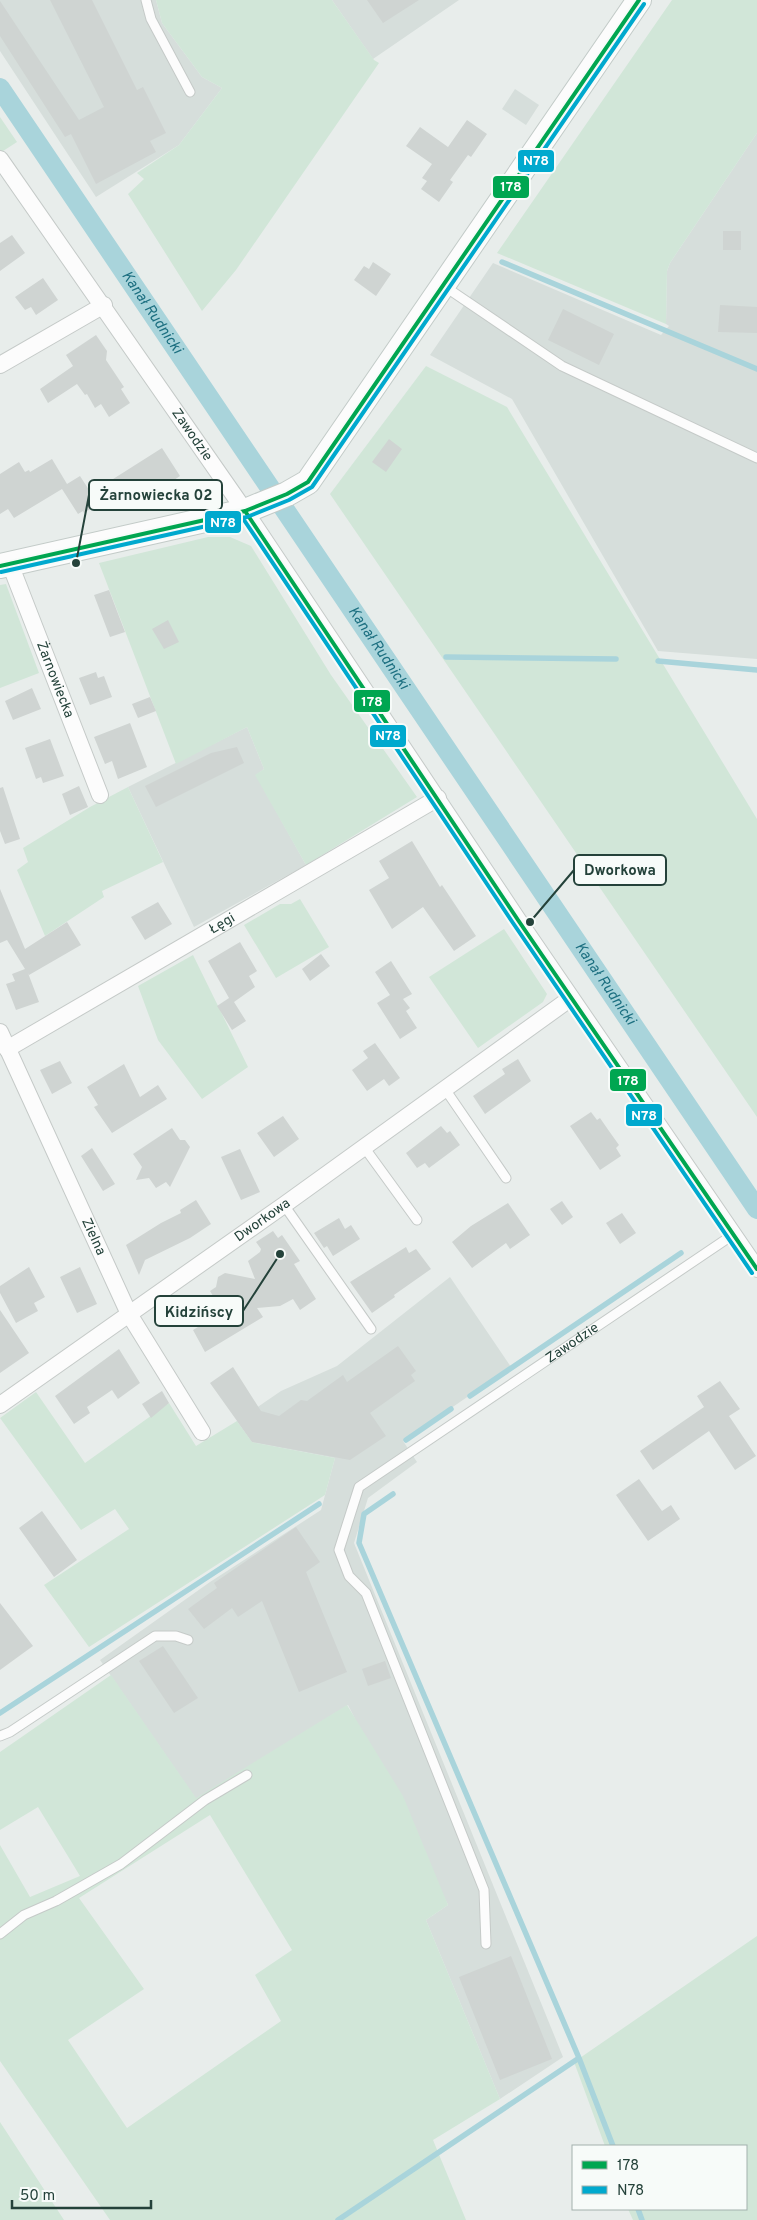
<svg xmlns="http://www.w3.org/2000/svg" width="757" height="2220" viewBox="0 0 757 2220" font-family="Overpass,sans-serif">
<style>
.built{fill:#d6dedb}
.green{fill:#d1e6d8;fill-rule:evenodd}
.lines{fill:none;stroke-linecap:round;stroke-linejoin:round}
.stream{stroke:#a9d4db;stroke-width:5.5}
.canal{stroke:#a9d4db;stroke-width:20}
.building{fill:#cfd4d2}
.lane-casing{stroke:#c5cac8;stroke-width:11}
.street-casing{stroke:#c5cac8;stroke-width:18}
.secondary-casing{stroke:#c3cbc8;stroke-width:26}
.lane{stroke:#fcfcfc;stroke-width:9}
.street{stroke:#fcfcfc;stroke-width:16}
.secondary{stroke:#fcfcfc;stroke-width:24}
.bus-1-casing{stroke:#f7fbf9;stroke-width:8}
.bus-2-casing{stroke:#f7fbf9;stroke-width:8}
.bus-1{stroke:#00a651;stroke-width:4}
.bus-2{stroke:#00a9ce;stroke-width:4}
.labels{text-anchor:middle;dominant-baseline:central;stroke-width:4.5;stroke-linejoin:round;paint-order:stroke}
.street-label{font-size:14px;fill:#24423a;stroke:#f7fbf9}
.water-label{font-size:15px;font-style:italic;fill:#1c6f80;stroke:#f7fbf9}
.leader{fill:none;stroke:#24423a;stroke-width:2}
.callout-dot{fill:#24423a;stroke:#f7fbf9;stroke-width:2}
.callout{fill:#f7fbf9;stroke:#24423a;stroke-width:2}
.callout-label{font-size:15px;text-anchor:middle;font-weight:bold;fill:#24423a}
.line-badge{stroke:#f7fbf9;stroke-width:2}
.badge-label{font-size:14px;text-anchor:middle;font-weight:bold;fill:#fff}
</style>
<rect width="100%" height="100%" fill="#e8edeb"/>
<path class="built" d="M0,0H156L162,23L202,77L222,88L179,145L96,197L0,51Z
M332,0H459L373,59Z
M515,89L539,105L526,125L502,109Z
M757,133V659L658,651L512,399L430,355L493,263L661,335L669,326L666,324L667,271L670,263Z
M247,727L264,769L256,775L306,865L194,927L128,787Z
M450,1277L511,1367L403,1441L417,1462L368,1498L354,1543L563,2057L500,2099L426,1920L448,1905L348,1705L196,1799L100,1660L210,1582L321,1510L335,1458L252,1442L237,1421L281,1391L337,1366Z"/>
<path class="green" d="M156,0H332L374,60L379,63L236,270L202,311L128,194L144,179L137,173L179,145L222,88L202,77L162,23Z
M672,0H757V133L670,263L667,271L666,324L497,253Z
M0,117L17,142L0,153Z
M426,366L507,407L757,819V1117L330,494Z
M208,537H230L251,546L331,675L417,797L306,865L255,775L264,769L247,727L176,764L99,563Z
M6,584L39,673L0,688V585Z
M128,787L163,862L102,891L104,897L45,936L17,870L28,862L23,848L90,807Z
M300,899L329,947L276,978L244,925L280,904H291Z
M504,929L547,994L543,1002L478,1048L429,977Z
M193,955L248,1067L202,1099L158,1040L138,986Z
M36,1392L85,1463L169,1403L196,1446L237,1421L252,1442L335,1458L325,1495L89,1647L44,1585L129,1529L115,1509L81,1530L0,1418Z
M111,1675L196,1798L347,1705L403,1796L448,1905L426,1920L500,2099L433,2140L466,2220H110L0,2061V1845L30,1897L80,1876L38,1807L0,1830V1752ZM210,1815L292,1950L255,1975L281,2021L127,2128L68,2040L144,1989L79,1898Z
M757,1936V2220H633L628,2209H746V2146H605L574,2062Z
M0,2122L64,2220H0Z"/>
<g class="lines">
<path class="stream" d="M502,262L757,369
M446,657L616,659
M658,661L757,670
M470,1396L681,1253
M406,1440L451,1409
M393,1494L364,1514L359,1543L579,2058L613,2146
M0,1713L319,1504
M638,2209L642,2220
M338,2220L579,2058"/>
<path class="canal" id="s1" d="M0,88L757,1209"/>
</g>
<path class="building" d="M50,0H92L137,90L143,87L166,133L150,141L156,152L96,184L71,134L65,137L0,36V1L79,120L104,107Z
M367,0H419L383,23Z
M467,120L487,134L471,157L468,155L450,180L453,182L439,202L421,189L427,181L422,178L432,164L406,146L420,127L448,147Z
M723,231H741V250H723Z
M12,235L25,253L0,271V243Z
M373,262L391,274L376,296L354,280L364,266L369,269Z
M43,278L58,300L36,315L31,307L25,310L15,297Z
M720,305L757,307V333L718,332Z
M563,309L614,334L599,365L548,340Z
M96,335L107,351L106,360L124,387L121,389L130,403L109,417L101,404L95,408L87,394L85,395L77,384L48,403L40,389L73,366L66,355Z
M389,439L402,449L386,472L372,462Z
M162,448L180,476L152,495L142,480L101,508L98,504L84,513L83,511L78,514L62,489L14,518L8,509L0,514V474L19,462L25,472L29,470L30,472L52,459L67,484L80,476L91,493Z
M109,590L125,632L110,637L94,595Z
M168,620L179,642L164,649L152,629Z
M96,672L98,678L104,676L112,697L90,705L79,678Z
M32,688L41,709L13,720L5,701Z
M150,697L156,711L138,718L132,704Z
M130,723L147,767L118,779L112,761L105,764L94,737Z
M50,739L64,776L43,783L41,777L36,779L25,748Z
M237,747L244,763L156,807L145,786L211,753Z
M79,786L88,807L70,815L62,794Z
M3,787L20,839L5,844L0,831V788Z
M412,841L440,887L442,885L476,936L454,951L423,907L392,929L369,890L389,878L379,861Z
M0,889L25,949L67,922L81,945L29,975L28,973L39,1002L16,1010L6,984L15,981L12,974L25,969L7,940L0,943Z
M158,902L172,924L145,940L131,917Z
M240,942L257,971L249,976L255,987L234,1002L246,1021L232,1030L217,1006L229,998L208,961Z
M321,954L330,966L310,981L302,969Z
M391,961L412,994L403,999L410,1008L406,1011L417,1028L400,1039L377,1003L390,995L375,972Z
M375,1043L400,1078L389,1086L384,1079L367,1091L352,1070L368,1058L363,1051Z
M518,1059L531,1081L485,1114L473,1096L505,1074L502,1069Z
M60,1061L72,1083L52,1094L40,1070Z
M124,1064L140,1097L158,1085L167,1099L112,1133L94,1107L98,1105L87,1087Z
M591,1112L597,1120L600,1118L609,1131L619,1145L616,1148L621,1156L600,1170L570,1126Z
M283,1116L299,1139L274,1157L257,1133Z
M441,1126L447,1133L450,1131L460,1145L429,1168L425,1163L417,1168L406,1153Z
M172,1128L180,1140H185L190,1147L170,1187L166,1182L156,1188L149,1178L136,1180L142,1167L133,1154Z
M92,1148L115,1184L103,1191L81,1156Z
M240,1149L260,1192L241,1200L221,1157Z
M196,1200L211,1224L190,1238L145,1260L139,1275L126,1245L161,1223L181,1213L180,1210Z
M562,1201L573,1217L562,1225L550,1209Z
M508,1203L530,1235L510,1249L506,1243L472,1268L452,1242L471,1226Z
M622,1213L636,1233L620,1244L606,1223Z
M339,1218L345,1229L351,1225L360,1239L333,1256L327,1246L324,1248L314,1233Z
M273,1231L278,1238L282,1235L300,1261L294,1264L316,1299L300,1310L293,1299L280,1306L257,1308L263,1317L205,1352L193,1330L223,1312L210,1291L216,1287L218,1277L225,1273L255,1279L248,1261L260,1252L261,1249L256,1242Z
M406,1247L409,1253L416,1249L431,1269L394,1295L395,1297L372,1313L350,1282Z
M29,1267L45,1297L34,1303L38,1311L16,1323L0,1293V1286Z
M80,1267L97,1304L77,1313L60,1277Z
M0,1310L29,1353L0,1373Z
M398,1346L416,1371L411,1375L415,1381L370,1413L386,1436L350,1460L252,1442L210,1383L233,1367L261,1411L279,1416L301,1400L307,1401L343,1375L347,1382Z
M119,1349L140,1383L118,1399L112,1390L87,1407L90,1413L74,1424L55,1396Z
M720,1381L740,1409L729,1416L756,1456L735,1470L709,1431L653,1470L640,1451L704,1407L697,1396Z
M162,1391L169,1403L151,1418L142,1404Z
M639,1479L662,1511L671,1505L680,1519L648,1541L616,1495Z
M42,1511L77,1560L54,1577L19,1528Z
M296,1527L320,1562L306,1572L347,1672L299,1692L262,1601L238,1617L232,1608L204,1629L188,1609L217,1588L214,1583Z
M0,1603L33,1646L0,1670Z
M163,1646L198,1698L174,1713L139,1661Z
M385,1661L391,1678L368,1686L362,1669Z
M511,1956L552,2059L500,2080L459,1977Z"/>
<g class="lines">
<defs>
<g id="lane">
<path d="M146,0L151,19L190,92"/>
<path d="M444,286L562,366L757,458"/>
<path d="M445,1089L506,1178"/>
<path d="M364,1147L417,1220"/>
<path d="M284,1205L371,1329"/>
<path d="M0,1736L10,1732L155,1636H176L188,1640"/>
<path d="M0,1934L24,1915L56,1901L121,1864L205,1800L247,1775"/>
<path id="s2" d="M486,1944L484,1890L366,1593L349,1576L339,1550L359,1487L734,1234"/>
</g>
<g id="street">
<path id="s3" d="M0,159L245,511L518,920L757,1269"/>
<path d="M0,365L104,305"/>
<path id="s4" d="M10,564L100,795"/>
<path id="s5" d="M0,1032L129,1314L202,1432"/>
<path id="s6" d="M7,1049L438,798"/>
<path id="s7" d="M0,1405L284,1205L571,998"/>
</g>
<path id="secondary" d="M0,566L245,511L287,494L308,482L639,0"/>
</defs>
<use href="#lane" class="lane-casing"/>
<use href="#street" class="street-casing"/>
<use href="#secondary" class="secondary-casing"/>
<use href="#lane" class="lane"/>
<use href="#street" class="street"/>
<use href="#secondary" class="secondary"/>
<defs>
<path id="bus-1" d="M245,511L518,920L757,1269
M0,566L245,511L287,494L308,482L639,0"/>
<path id="bus-2" d="M240,514L513,923L752,1273
M1,572L247,517L289,500L312,487L644,4"/>
</defs>
<use href="#bus-1" class="bus-1-casing"/>
<use href="#bus-2" class="bus-2-casing"/>
<use href="#bus-1" class="bus-1"/>
<use href="#bus-2" class="bus-2"/>
</g>
<g class="labels">
<g class="street-label">
<text stroke="none"><textPath href="#s3" startOffset="336">Zawodzie</textPath></text>
<text stroke="none"><textPath href="#s4" startOffset="124">Żarnowiecka</textPath></text>
<text stroke="none"><textPath href="#s6" startOffset="249">Łęgi</textPath></text>
<text stroke="none"><textPath href="#s7" startOffset="321">Dworkowa</textPath></text>
<text stroke="none"><textPath href="#s5" startOffset="225">Zielna</textPath></text>
<text stroke="none"><textPath href="#s2" startOffset="749">Zawodzie</textPath></text>
</g>
<g class="water-label">
<text stroke="none"><textPath href="#s1" startOffset="271">Kanał Rudnicki</textPath></text>
<text stroke="none"><textPath href="#s1" startOffset="676">Kanał Rudnicki</textPath></text>
<text stroke="none"><textPath href="#s1" startOffset="1081">Kanał Rudnicki</textPath></text>
</g>
</g>
<path class="leader" d="M76 563L89 495M530 922L574 870M280 1254L243 1311"/>
<g class="callout-dot">
<circle cx="76" cy="563" r="5"/>
<circle cx="530" cy="922" r="5"/>
<circle cx="280" cy="1254" r="5"/>
</g>
<g class="callout">
<rect x="89" y="480" width="133" height="30" rx="5"/>
<rect x="574" y="855" width="92" height="30" rx="5"/>
<rect x="155" y="1296" width="88" height="30" rx="5"/>
</g>
<g class="callout-label">
<text x="156" y="500">Żarnowiecka 02</text>
<text x="620" y="875">Dworkowa</text>
<text x="199" y="1317">Kidzińscy</text>
</g>
<g class="line-badge">
<rect x="517" y="149" width="38" height="24" rx="5" fill="#00a9ce"/>
<rect x="492" y="175" width="38" height="24" rx="5" fill="#00a651"/>
<rect x="204" y="510" width="38" height="24" rx="5" fill="#00a9ce"/>
<rect x="353" y="689" width="38" height="24" rx="5" fill="#00a651"/>
<rect x="369" y="724" width="38" height="24" rx="5" fill="#00a9ce"/>
<rect x="609" y="1068" width="38" height="24" rx="5" fill="#00a651"/>
<rect x="625" y="1103" width="38" height="24" rx="5" fill="#00a9ce"/>
</g>
<g class="badge-label">
<text x="536" y="165">N78</text>
<text x="511" y="191">178</text>
<text x="223" y="527">N78</text>
<text x="372" y="706">178</text>
<text x="388" y="740">N78</text>
<text x="628" y="1085">178</text>
<text x="644" y="1120">N78</text>
</g>
<rect x="572" y="2145" width="175" height="65" fill="#f7fbf9" stroke="#a3b1ad"/>
<rect x="582" y="2161" width="25" height="8" fill="#00a651" stroke="#a3b1ad"/>
<text x="617" y="2170" font-size="15" fill="#24423a">178</text>
<rect x="582" y="2186" width="25" height="8" fill="#00a9ce" stroke="#a3b1ad"/>
<text x="617" y="2195" font-size="15" fill="#24423a">N78</text>
<path d="M12 2200v8h139v-8" fill="none" stroke="#24423a" stroke-width="2.5"/>
<text x="20" y="2200" font-size="15" fill="#24423a" stroke="#f7fbf9" stroke-width="4" paint-order="stroke">50 m</text>
</svg>
